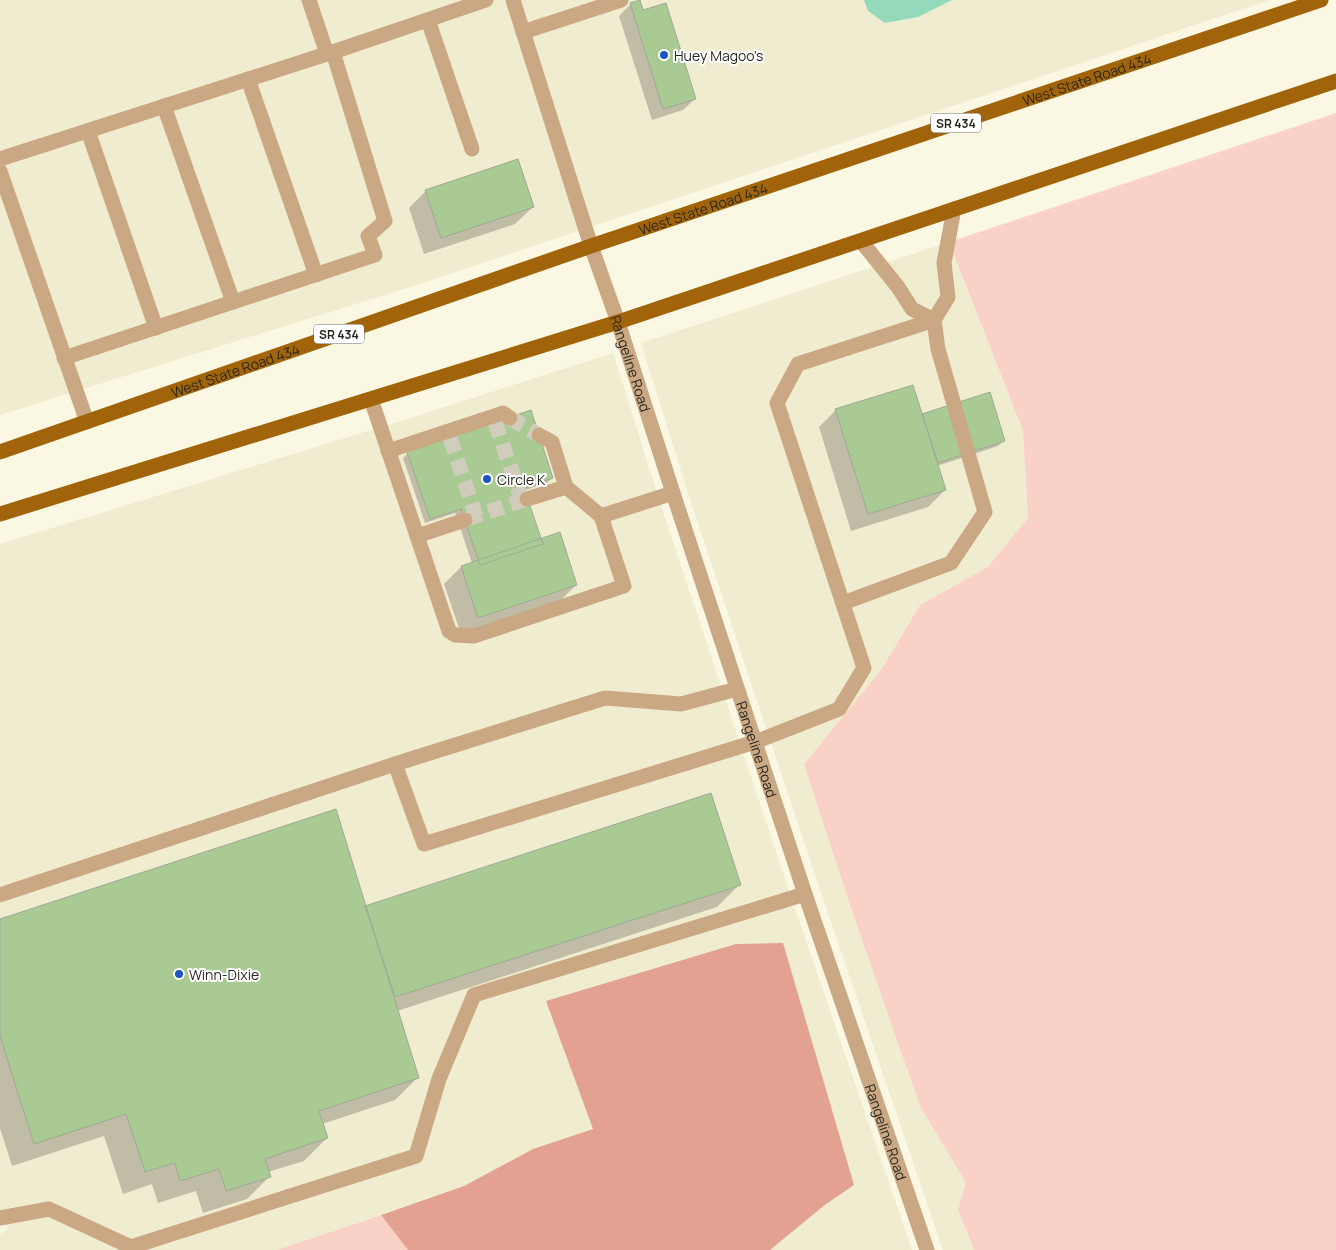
<svg xmlns="http://www.w3.org/2000/svg" width="1336" height="1250" viewBox="0 0 1336 1250" font-family="Manrope,sans-serif">
<style>
.built{fill:#f0ecd0}
.green{fill:#fad1c6}
.forest{fill:#e2a191}
.water{fill:#95d9bb}
.shadow{fill:#0003}
.building{fill:#aaca94;stroke:#9ea897}
.lines{fill:none;stroke-linecap:round;stroke-linejoin:round}
.minor-tunnel{stroke:#d0cdbc;stroke-width:15;stroke-dasharray:15 8;stroke-linecap:butt}
.minor{stroke:#cba884;stroke-width:15}
.major{stroke:#a1640a;stroke-width:15}
.poi-dot{fill:#2054c1;stroke:#fff;stroke-width:2}
.labels{text-anchor:middle;dominant-baseline:central;stroke-width:4;stroke-linejoin:round;paint-order:stroke}
.shield{fill:#fff;stroke:#686863;stroke-width:1}
.shield-label{font-size:12px;font-weight:bold;fill:#282720}
.poi-label{font-size:14px;fill:#282720;stroke:#fff;text-anchor:start}
.street-label{font-size:14px;fill:#282720;stroke:#fff}
</style>
<rect width="100%" height="100%" fill="#faf7e3"/>
<path class="built" d="M0,0H864L868,11L952,0H1269L423,283L0,415Z
M949,242L1023,431L1028,518L988,567L920,605L881,670L804,764L920,1106L966,1183L958,1210L974,1250H943L816,878L687,490L641,343Z
M613,353L664,515L788,888L912,1250H770L826,1204L854,1185L546,1001L593,1129L533,1149L464,1186L277,1250H0V1234L8,1230L0,1209V544L407,419Z"/>
<path class="green" d="M1336,113V1250H974L958,1210L966,1183L920,1106L850,905L804,764L881,670L920,605L988,567L1028,518L1023,431L949,242Z
M381,1215L408,1250H277Z"/>
<path class="forest" d="M783,943L854,1185L826,1204L770,1250H408L381,1215L464,1186L533,1149L593,1129L546,1001L736,944Z"/>
<path class="water" d="M864,0H952L918,17L885,23L868,11Z"/>
<path class="shadow" d="M631,4L642,12L695,99L683,110L652,120L619,16Z
M426,191L533,207L515,224L424,254L409,208Z
M836,410L921,416L1004,441L998,446L937,466L945,490L928,507L851,531L819,427Z
M408,453L552,478L547,483L523,491L540,540L576,585L559,602L461,634L444,584L461,567L472,563L455,513L425,523L403,458Z
M739,885L717,907L397,1011L418,1077L395,1100L322,1124L327,1138L304,1161L268,1172L270,1176L247,1199L203,1213L196,1191L158,1203L152,1184L123,1194L104,1136L12,1166L0,1128V921L364,907Z"/>
<path class="building" d="M640,0L643,10L666,3L696,99L663,109L630,3Z
M518,159L534,207L441,238L425,190Z
M913,385L946,490L868,514L835,409Z
M990,392L1005,441L938,463L922,414Z
M531,410L553,478L524,488L543,544L480,565L461,509L430,519L407,452Z
M560,532L577,585L478,618L461,566Z
M711,793L741,885L395,997L365,906Z
M336,809L419,1078L319,1111L328,1138L265,1159L271,1177L226,1191L219,1169L180,1181L175,1163L145,1172L126,1114L34,1144L0,1036V919Z"/>
<g class="lines">
<path class="minor-tunnel" d="M510,418L539,435
M495,422L522,501
M450,438L476,516
M467,519L527,499"/>
<g class="minor">
<path d="M309,0L327,54"/>
<path id="s1" d="M513,0L591,246L618,322L673,493L805,894L927,1250"/>
<path d="M428,20L472,149"/>
<path d="M523,32L621,0"/>
<path d="M248,79L316,275"/>
<path d="M164,106L233,302"/>
<path d="M88,131L156,328"/>
<path d="M0,159L333,52L486,0"/>
<path d="M0,171L87,422"/>
<path d="M861,241L898,287L912,309L934,320L948,297L944,263L954,209"/>
<path d="M64,358L375,255L368,236L385,221L333,52"/>
<path d="M371,399L449,631L455,635L474,636L624,586L601,516L673,493"/>
<path d="M388,451L503,413L510,418"/>
<path d="M566,487L601,516"/>
<path d="M527,499L566,487L552,442L539,435"/>
<path d="M417,536L465,520"/>
<path d="M395,764L605,698L681,704L737,689"/>
<path d="M0,895L395,764L424,844L755,742L839,709L864,668L777,403L798,364L934,320L938,349L985,512L951,563L843,603"/>
<path d="M0,1218L49,1209L131,1247L416,1156L439,1079L474,995L805,894"/>
</g>
<g class="major">
<path id="s2" d="M0,452L591,246L1321,0"/>
<path d="M0,514L618,322L1336,81"/>
</g>
</g>
<g class="poi-dot">
<circle cx="664" cy="55" r="5"/>
<circle cx="487" cy="479" r="5"/>
<circle cx="179" cy="974" r="5"/>
</g>
<g class="labels">
<g class="shield">
<rect x="931" y="113.5" width="50" height="19" rx="4"/>
<rect x="314" y="324.5" width="50" height="19" rx="4"/>
</g>
<g class="shield-label">
<text x="956" y="123">SR 434</text>
<text x="339" y="334">SR 434</text>
</g>
<g class="poi-label">
<text x="674" y="55">Huey Magoo's</text>
<text x="497" y="479">Circle K</text>
<text x="189" y="974">Winn-Dixie</text>
</g>
<g class="street-label">
<text stroke="none"><textPath href="#s2" startOffset="1149">West State Road 434</textPath></text>
<text stroke="none"><textPath href="#s2" startOffset="744">West State Road 434</textPath></text>
<text stroke="none"><textPath href="#s1" startOffset="382">Rangeline Road</textPath></text>
<text stroke="none"><textPath href="#s2" startOffset="249">West State Road 434</textPath></text>
<text stroke="none"><textPath href="#s1" startOffset="788">Rangeline Road</textPath></text>
<text stroke="none"><textPath href="#s1" startOffset="1192">Rangeline Road</textPath></text>
</g>
</g>
</svg>
